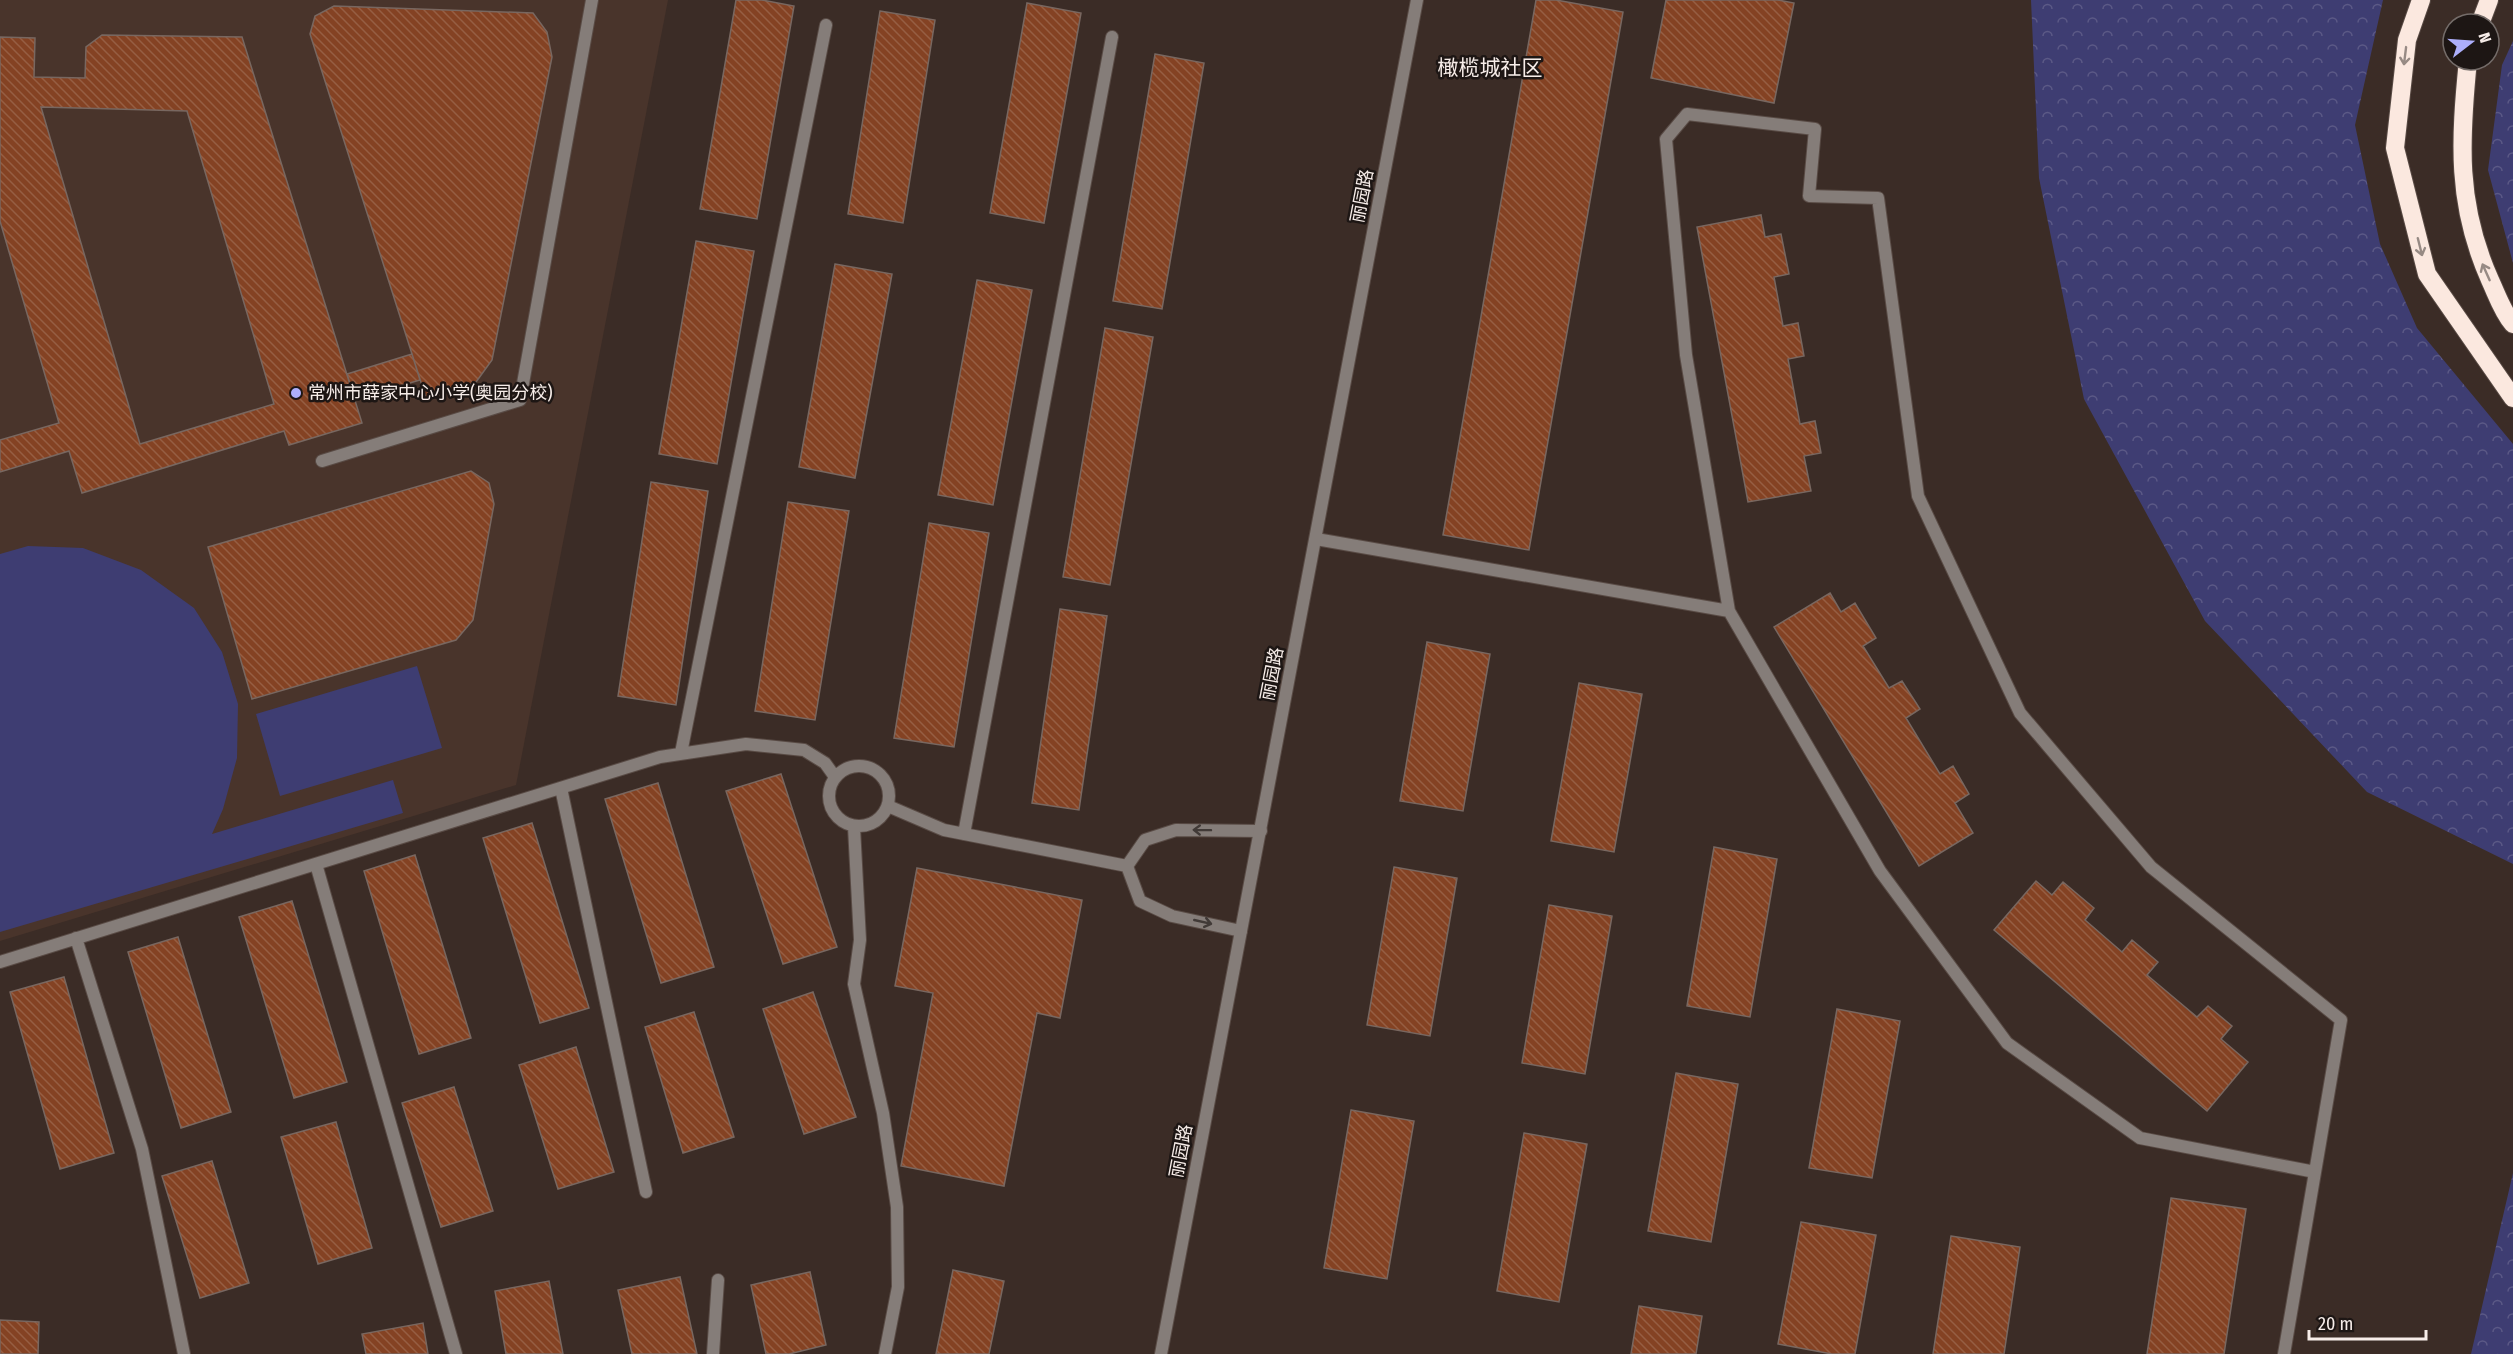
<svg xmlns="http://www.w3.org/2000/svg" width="2513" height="1354" viewBox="0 0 2513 1354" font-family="'Fira Sans Condensed','Noto Sans SC',sans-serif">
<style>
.built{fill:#49342b}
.green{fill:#3e3d72}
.forest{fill:url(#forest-crowns)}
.building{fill:url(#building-back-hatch);stroke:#786760;stroke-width:1.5;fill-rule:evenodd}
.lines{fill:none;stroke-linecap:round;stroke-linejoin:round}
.service-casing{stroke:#594b45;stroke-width:14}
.tertiary-casing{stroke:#594b45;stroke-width:14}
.motorway-casing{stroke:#594b45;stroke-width:20}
.service{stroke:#857d79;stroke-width:12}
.tertiary{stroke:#857d79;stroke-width:12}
.motorway{stroke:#fbe8df;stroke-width:18}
.oneway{stroke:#978a84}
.oneway2{stroke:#413a37}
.poi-dot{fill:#adaffb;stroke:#1d1614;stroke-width:2}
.labels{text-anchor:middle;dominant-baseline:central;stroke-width:5;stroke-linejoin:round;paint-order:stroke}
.street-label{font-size:18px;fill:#f7ede9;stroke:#1d1614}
.poi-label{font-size:18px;fill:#f7ede9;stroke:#1d1614;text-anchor:start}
.quarter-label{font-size:21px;fill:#f7ede9;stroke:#1d1614}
</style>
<defs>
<pattern id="forest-crowns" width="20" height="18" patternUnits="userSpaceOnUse" patternTransform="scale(1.5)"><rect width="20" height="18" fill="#3e3d72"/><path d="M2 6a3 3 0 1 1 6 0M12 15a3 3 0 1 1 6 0" fill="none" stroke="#5b5986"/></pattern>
<pattern id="building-back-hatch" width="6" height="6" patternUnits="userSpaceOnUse" patternTransform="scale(1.5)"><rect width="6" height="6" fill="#844223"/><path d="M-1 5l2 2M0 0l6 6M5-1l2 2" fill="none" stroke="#965e43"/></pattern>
</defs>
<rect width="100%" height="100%" fill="#3b2c26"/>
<path class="built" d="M0,0H668L516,785L0,941Z"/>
<path class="green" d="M28,546L83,548L141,570L194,608L222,652L238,704L237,758L223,809L212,834L393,780L403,813L0,932V554Z
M417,666L442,748L280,796L256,714Z"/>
<path class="forest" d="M2031,0H2383L2355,125L2380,244L2417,328L2513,444V864L2367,792L2205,621L2084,399L2039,178Z
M2513,41V263L2488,170L2502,65Z
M2513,1173V1354H2471Z"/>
<path class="building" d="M736,0H762L794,6L757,219L700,209Z
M1536,0H1556L1623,12L1529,550L1443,535Z
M1666,0H1778L1794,3L1774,103L1651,78Z
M1027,3L1081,13L1044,223L990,213Z
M334,6L533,13L547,32L552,57L492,360L476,382L426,398L310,34L315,16Z
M880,11L935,20L903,223L848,214Z
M102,35L242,37L362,423L289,445L284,431L82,493L69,451L0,472V440L59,423L0,221V37L35,38L34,77L85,78L86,47ZM41,107L187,111L274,404L140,444Z
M1155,54L1204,63L1162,309L1113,301Z
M1761,215L1765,237L1781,234L1789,274L1774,277L1783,326L1798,323L1804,356L1788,359L1800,424L1815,421L1821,453L1804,456L1811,491L1748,502L1697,227Z
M696,241L754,251L717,464L659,454Z
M835,264L892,274L855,478L799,467Z
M977,280L1032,290L993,505L938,495Z
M1105,328L1153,337L1110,585L1063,577Z
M412,354L420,380L355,399L347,374Z
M471,471L489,483L494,504L473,620L456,640L252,699L208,547Z
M651,482L708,491L676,705L618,696Z
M788,502L849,511L815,720L755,711Z
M929,523L989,533L954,747L894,738Z
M1830,593L1841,612L1855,603L1876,638L1863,646L1889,688L1902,681L1920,709L1906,718L1940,774L1953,766L1969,794L1955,803L1973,833L1919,866L1774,627Z
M1060,609L1107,616L1079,810L1032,803Z
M1427,642L1490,654L1463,811L1400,801Z
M1579,683L1642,694L1614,852L1551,841Z
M781,774L837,947L783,964L726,791Z
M658,783L714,967L661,983L605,799Z
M532,823L589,1008L540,1023L483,838Z
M1714,847L1777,859L1750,1017L1687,1006Z
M415,855L471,1038L419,1054L364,871Z
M1394,867L1457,878L1430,1036L1367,1025Z
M917,868L1082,900L1060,1018L1037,1013L1004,1186L901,1166L933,993L895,986Z
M2036,881L2052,895L2063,882L2094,908L2085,920L2122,952L2132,940L2158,962L2147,975L2197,1017L2208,1006L2232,1026L2221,1039L2248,1062L2207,1111L1994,930Z
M292,901L347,1082L294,1098L239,917Z
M1549,905L1612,916L1585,1074L1522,1063Z
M178,937L231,1112L181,1128L128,952Z
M64,977L114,1153L60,1169L10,992Z
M813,992L856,1117L804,1134L763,1009Z
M1837,1009L1900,1021L1872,1178L1809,1168Z
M694,1012L734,1137L683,1153L645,1027Z
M576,1047L614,1172L558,1189L519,1065Z
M1676,1073L1738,1084L1711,1242L1648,1231Z
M454,1087L493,1211L441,1227L402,1103Z
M1351,1110L1414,1121L1387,1279L1324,1268Z
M336,1122L372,1248L318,1264L281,1137Z
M1524,1133L1587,1144L1559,1302L1497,1291Z
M212,1161L249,1283L200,1298L162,1176Z
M2171,1198L2246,1209L2224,1354H2147Z
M1801,1222L1876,1235L1855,1354H1832L1778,1344Z
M1951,1236L2020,1247L2004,1354H1933Z
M953,1270L1004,1281L989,1354H936Z
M810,1272L826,1345L789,1354H766L751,1285Z
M680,1277L697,1354H632L618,1290Z
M549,1281L563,1354H506L495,1291Z
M1639,1306L1702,1316L1696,1354H1631Z
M0,1320L39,1322L38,1354H0Z
M423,1323L428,1354H366L362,1334Z"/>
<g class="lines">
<defs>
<path id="service" d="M322,461L520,400L592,0
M1316,539L1729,611
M681,753L826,25
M829 796a30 30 0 1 1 60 0a30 30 0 1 1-60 0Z
M561,788L646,1192
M888,806L944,830L1127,866
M854,827L860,940L854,984L883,1113L897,1207L898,1287L885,1354
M964,834L1112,37
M316,864L456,1354
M1241,931L1172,916L1140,901L1127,866L1145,840L1176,830L1261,831
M76,938L142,1149L184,1354
M0,962L660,757L746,744L804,750L825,763L835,777
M713,1354L718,1280
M2284,1354L2341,1020L2151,867L2020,713L1918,496L1878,198L1809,196L1815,129L1687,114L1666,139L1686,355L1729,611L1880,871L2007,1043L2140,1138L2315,1172"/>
<path id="tertiary" d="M1161,1354L1417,0"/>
<path id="motorway" d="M2421,0L2407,40L2395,148L2427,274L2513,398
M2480,24L2489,0
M2468,60C2460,140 2456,204 2490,280C2497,295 2502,311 2513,324"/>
</defs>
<use href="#service" class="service-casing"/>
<use href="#tertiary" class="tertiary-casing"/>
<use href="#motorway" class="motorway-casing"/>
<use href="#service" class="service"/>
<use href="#tertiary" class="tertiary"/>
<use href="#motorway" class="motorway"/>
</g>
<defs><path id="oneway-shaft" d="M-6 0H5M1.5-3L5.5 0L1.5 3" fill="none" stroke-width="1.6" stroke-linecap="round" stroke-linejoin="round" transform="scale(1.5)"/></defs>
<g class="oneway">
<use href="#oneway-shaft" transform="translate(2405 56) rotate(97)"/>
<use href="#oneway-shaft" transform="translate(2420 247) rotate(76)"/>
<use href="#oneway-shaft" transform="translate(2486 272) rotate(-114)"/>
</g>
<g class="oneway2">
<use href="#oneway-shaft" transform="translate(1202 830) rotate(-179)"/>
<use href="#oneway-shaft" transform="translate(1203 922) rotate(13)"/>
</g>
<circle class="poi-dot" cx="296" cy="393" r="6"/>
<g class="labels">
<g class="street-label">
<text transform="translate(1362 196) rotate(-79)">丽园路</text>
<text transform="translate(1272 674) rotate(-79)">丽园路</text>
<text transform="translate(1181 1151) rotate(-79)">丽园路</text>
</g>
<g class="poi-label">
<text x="308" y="393">常州市薛家中心小学(奥园分校)</text>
</g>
<g class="quarter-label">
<text x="1490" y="68">橄榄城社区</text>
</g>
</g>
<g transform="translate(2471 42) rotate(73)"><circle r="28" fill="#1d1614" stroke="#746c69" stroke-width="1.5"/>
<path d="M0-4.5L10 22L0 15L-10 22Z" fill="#adaffb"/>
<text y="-9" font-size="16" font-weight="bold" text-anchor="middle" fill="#f7ede9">N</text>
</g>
<path d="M2309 1330v9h117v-9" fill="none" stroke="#f7ede9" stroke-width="3"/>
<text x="2318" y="1330" font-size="18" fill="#f7ede9" stroke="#1d1614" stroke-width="4.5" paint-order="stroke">20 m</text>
</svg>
